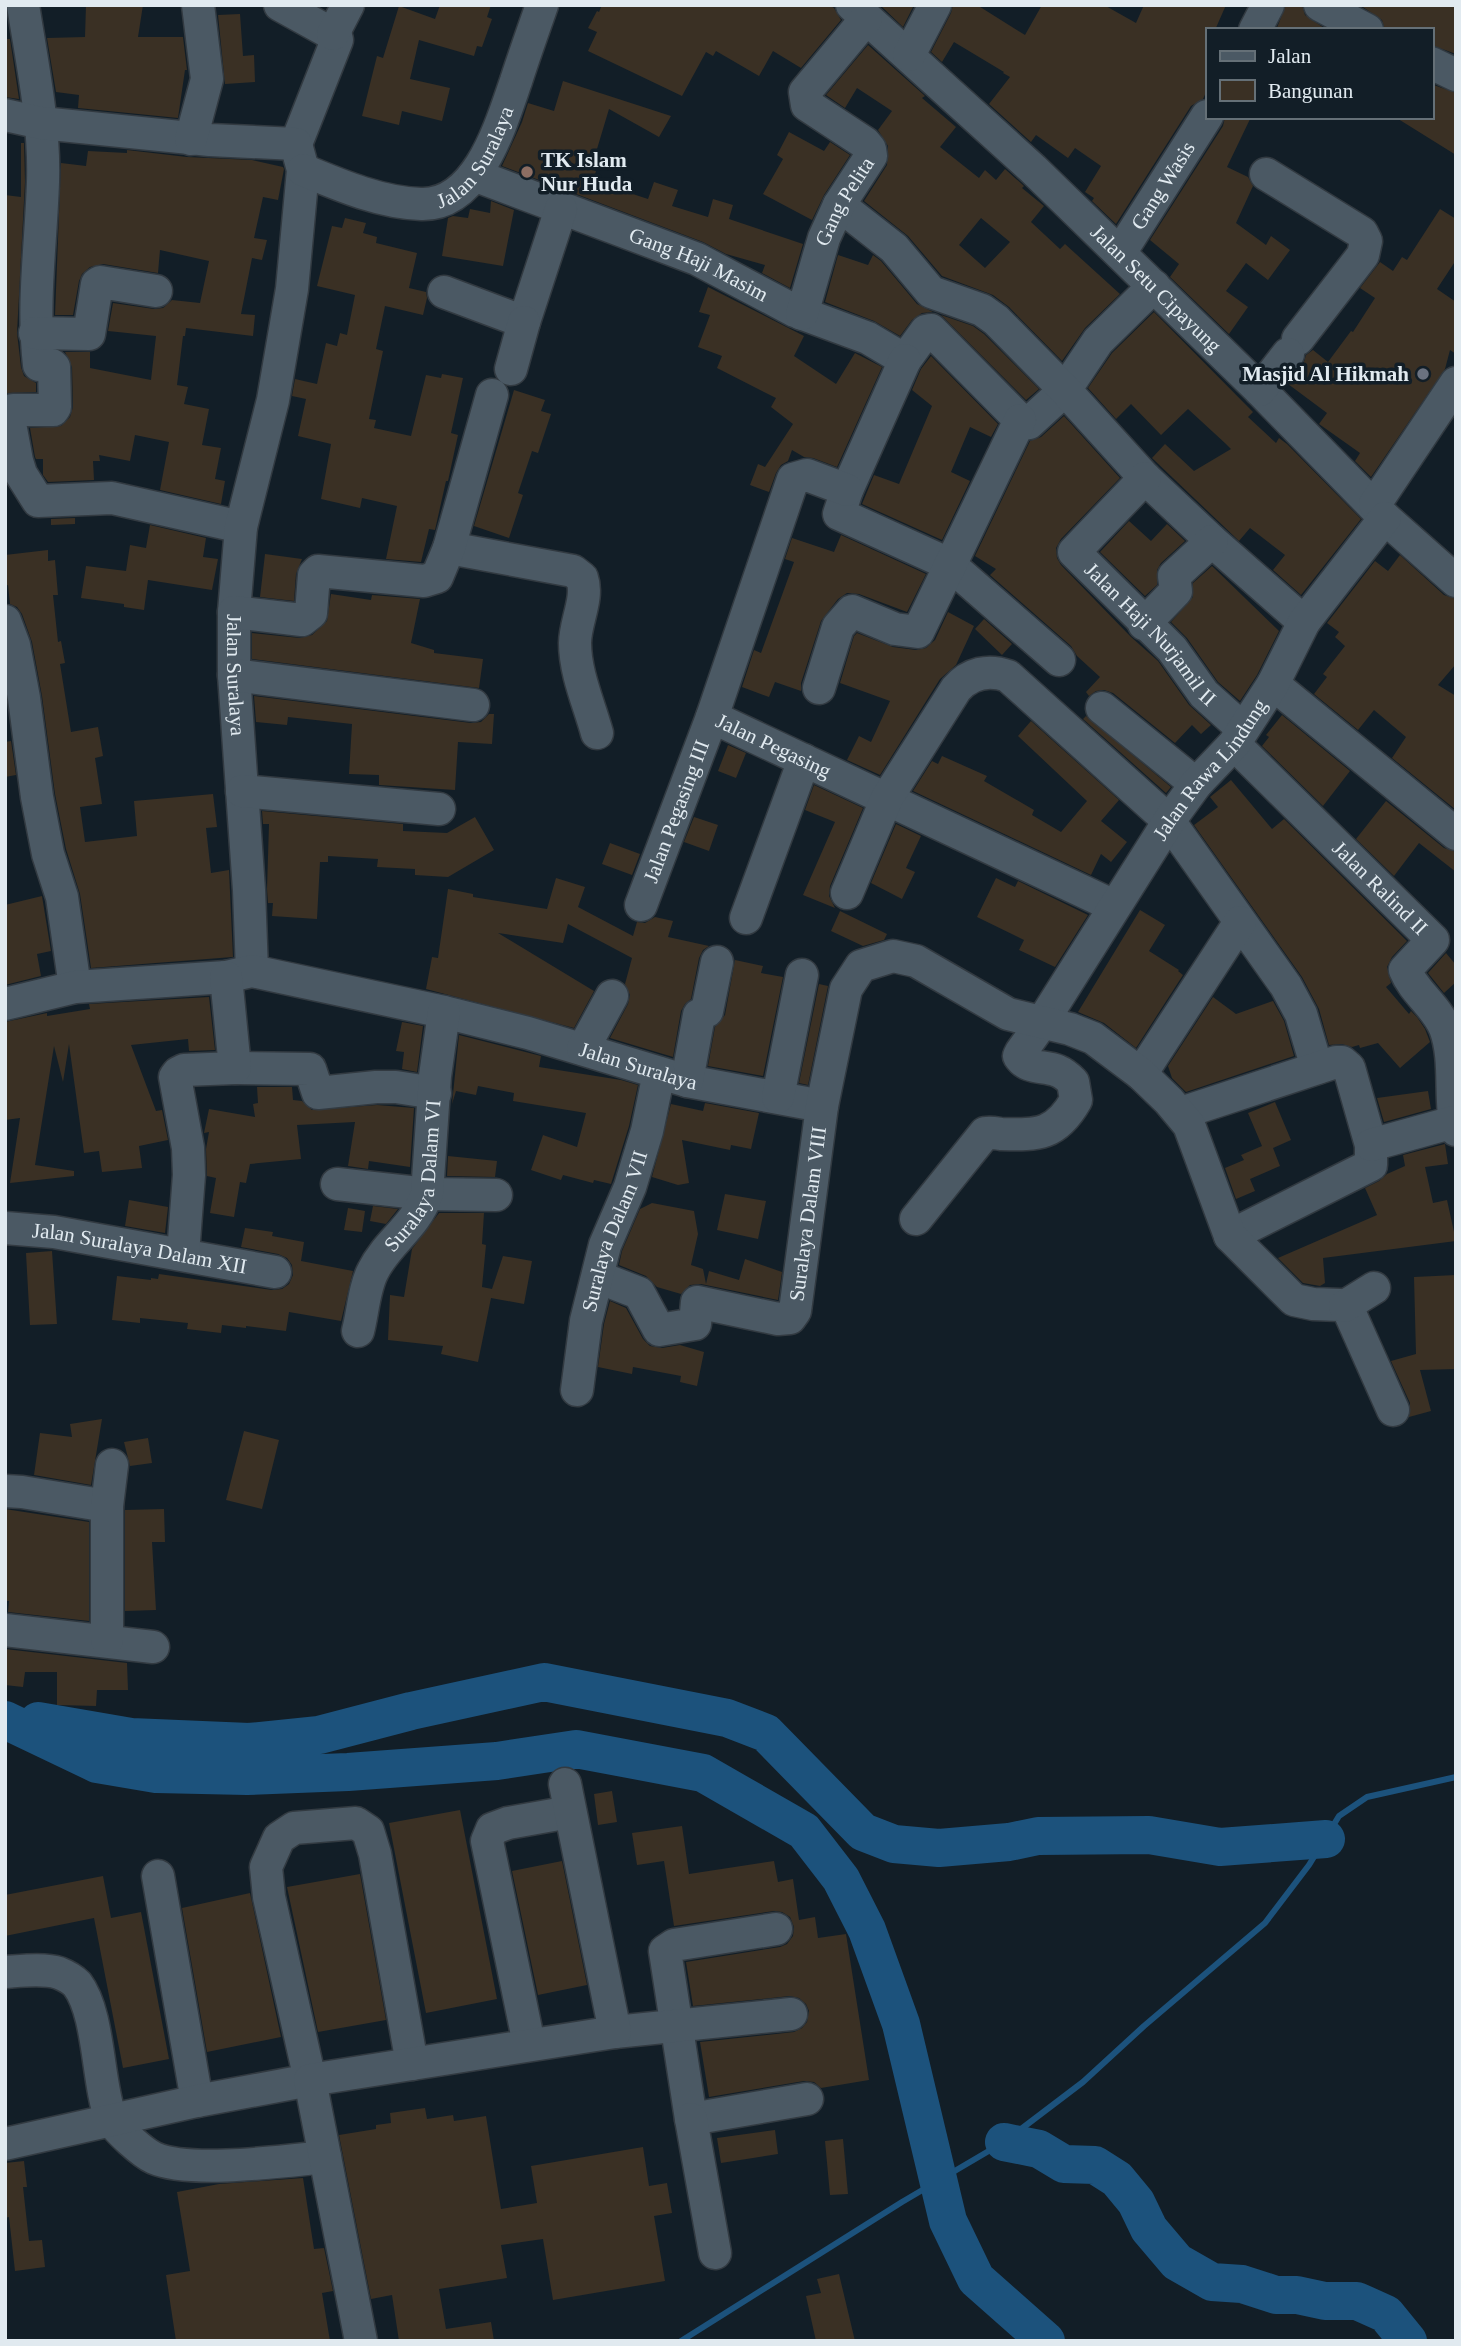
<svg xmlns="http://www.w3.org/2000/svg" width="1461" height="2346" viewBox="0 0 1461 2346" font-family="Georgia,serif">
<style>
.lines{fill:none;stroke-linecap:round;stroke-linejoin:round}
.stream{stroke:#1c527c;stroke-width:6}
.river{stroke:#1c527c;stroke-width:38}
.building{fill:#3a3024;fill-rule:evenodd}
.minor-casing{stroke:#323a41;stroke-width:35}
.minor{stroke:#4b5964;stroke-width:32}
.education-dot{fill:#8d6e63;stroke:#121e27;stroke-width:2.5}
.worship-dot{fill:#6b7280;stroke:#121e27;stroke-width:2.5}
.labels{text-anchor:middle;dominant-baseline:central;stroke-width:7;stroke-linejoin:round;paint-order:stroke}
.street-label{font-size:21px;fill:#e1eaf0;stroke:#121e27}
.poi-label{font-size:21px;font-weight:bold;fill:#e1eaf0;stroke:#121e27;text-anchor:start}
</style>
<rect width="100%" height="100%" fill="#121e27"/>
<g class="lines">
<path class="stream" d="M681,2341L902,2202L1004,2142L1083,2082L1144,2026L1265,1923L1309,1865L1339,1816L1367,1797L1456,1777"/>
<path class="river" d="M5,1720L97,1764L156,1774L247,1776L348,1772L497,1761L576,1749L703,1773L804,1831L841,1879L867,1930L901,2024L948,2221L976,2279L1046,2341
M38,1721L131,1737L249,1742L319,1735L411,1711L544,1682L727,1718L766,1733L863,1832L894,1844L939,1848L1009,1842L1038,1836L1149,1835L1220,1847L1326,1839
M1004,2142L1039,2149L1064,2164L1095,2165L1117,2179L1136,2202L1149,2229L1177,2262L1212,2282L1242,2284L1276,2295H1297L1325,2301H1357L1386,2314L1408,2341"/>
</g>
<path class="building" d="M86,5H143L138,37H183L187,70H185L178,118L78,108L79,95L56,92L47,38L85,37Z
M440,5H491L487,17L492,19L482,47L477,46L474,56L419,40L410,79L450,88L442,121L402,111L399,125L362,116L377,56L383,58L399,6L435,19Z
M602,5H829L834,8L841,20L801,68L773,51L759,76L716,51L713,56L706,52L682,96L588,51L597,32L588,28L597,11L599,12Z
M880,5H914L903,27Z
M953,5H977L1025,35L1042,5H1104L1136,23L1144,5H1226L1215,30H1207V90L1203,99L1191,106L1116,224L1092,201L1094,198L1085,192L1101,166L1075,148L1068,158L1036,135L1031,142L989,104L1010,77L1003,73L1004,72L954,42L942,62L931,52L951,13Z
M1286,5H1302L1305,15L1327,30H1276Z
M1360,5H1456V54L1431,45V30H1385L1382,20Z
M240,14L243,56L254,55L255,82L225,84L218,15Z
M5,39H10L19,99L5,97Z
M868,45L925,96L922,98L956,127L940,147L979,178L985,170L996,180L1005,169L1024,186L1022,188L1044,206L1031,222L1060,249L1065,244L1120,294L1085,328L1062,361L1009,307L993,295L942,276L908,236L864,201L887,165L888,146L878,130L892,111L857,88L845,108L826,95ZM981,218L1010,242L985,268L959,245Z
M563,81L671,116L659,137L609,109L591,169L596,171L593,181L648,199L654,182L678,190L672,206L708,217L713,199L733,205L729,219L803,244L790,288L762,273L765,265L726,254L703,242L502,166L522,122L528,103L554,111Z
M1431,84L1456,93V155L1395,117H1431Z
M1225,117H1251L1227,167L1248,177L1253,186L1236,223L1266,245L1271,236L1290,250L1268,280L1246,263L1226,291L1248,307L1229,334L1170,277L1179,264L1150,240L1223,126Z
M789,132L824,151L830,142L850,155L824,195L812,220L763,194L783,159L777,155Z
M21,143H24L25,182L17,333L21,367L24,376L36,383V392L7,393L5,195L21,197Z
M127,150L187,157L252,160L283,167L284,169L278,200L263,197L254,238L267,240L262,260L252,258L241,314L255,315L253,336L186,328L185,336H183L177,385L188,387L184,404L209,409L202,445L221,448L215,479L225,481L221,504L160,490L169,442L135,435L130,461L99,455L100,461H93L94,480L48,482L43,475V459H36L35,457L30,428L61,426L70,417L73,407L72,367L65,352H90V368L151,380L156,336L108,331L113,303L154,309L163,308L172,300L200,303L209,261L160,250L158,273L103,264L90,267L82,274L79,281L73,315H55L61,163L86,166L88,151L127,153Z
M491,201L514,210L503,266L442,256L448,218L453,216L468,218L470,209L490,213Z
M1440,209L1456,219V260L1437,289L1456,302V354L1450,350L1445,369L1371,477L1355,461L1360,453L1319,424L1327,413L1288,384L1303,365L1306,355L1313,350L1328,362L1351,331L1353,332L1375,298L1360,288L1380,262L1393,271L1402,257L1407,260Z
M345,218L366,223L363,233L377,237L376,243L417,253L409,288L426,292L427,298L423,315L385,306L376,349L383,351L369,419L376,420L374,428L411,436L426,375L441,378L442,374L463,378L451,433L458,435L448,481H446L435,530L429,529L421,562L386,559L397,506L362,498L360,508L321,499L331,444L298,436L306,399L292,396L295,379L317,384L326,343L337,346L340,333L347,335L355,295L317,286L332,226L342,228Z
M838,255L868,265L873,255L881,261L917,304L933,312L922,313L912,320L900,336L874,321L825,302Z
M708,287L804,336L794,356L836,384L855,353L882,367L837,467L813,458L804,457L792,450L788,461L781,465L776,473L769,492L750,485L758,464L765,467L793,424L771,407L776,398L717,368L722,356L698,347L710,315L699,312Z
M1154,312L1253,412L1248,417L1276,443L1279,438L1287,444L1361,519L1301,595L1273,570L1285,555L1250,528L1239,541L1152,458L1165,444L1194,471L1231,449L1226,444L1188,409L1161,435L1131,404L1116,419L1088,388L1112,353Z
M941,315L973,326L984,334L1039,389L1026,400Z
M931,356L998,424L991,437L970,427L951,472L970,481L942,540L862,504L874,475L899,484L932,406L912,390L921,369Z
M514,390L545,400L541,411L551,414L538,453L532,451L518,493L523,495L509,538L474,526Z
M1064,416L1120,478L1061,539L1056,548L1057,558L1061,565L1131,637L1158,661L1189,705L1211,725L1201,734L1192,725L1175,743L1113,693L1104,690L1096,691L1089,696L1086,692L1100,677L1077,656L1071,646L990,575L996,569L975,556L1030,441L1041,437Z
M75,518V524L51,525V519Z
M1129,521L1151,541L1167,524L1185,541L1161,563L1157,570V585L1145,596L1100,552Z
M150,525L206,538L203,557L218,559L212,590L148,580L144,610L124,607V604L81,598L86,566L126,571L130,545L146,548Z
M841,535L926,574L907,612L859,594L847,593L838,599L821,621L801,683V691L775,682L769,697L742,687L754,650L761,653L794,562L785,559L792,538L834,552Z
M48,550V561L55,560L58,595H53L58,642L61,641L65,663L60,664L71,732L98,727L103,756L95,758L102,804L80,807L85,842L137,836L134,801L213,794L217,827L206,828L211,873L229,870L233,957L91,968L80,894L66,849L55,794L42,696L32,642L22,614L17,607L10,604L8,585L5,586V555Z
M265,554L302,559L296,574L294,601L260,597Z
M1400,555L1444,595L1456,599V664L1438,685L1456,696V810L1392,758L1406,737L1374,710L1358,730L1314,694L1327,677L1323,674L1345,646L1335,637L1339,632L1327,623L1375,561L1388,571Z
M1212,566L1279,631L1257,675L1240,701L1218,682L1187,638L1171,622L1193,597V583Z
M331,594L371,600L372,595L420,599L411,643L434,650V653L483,659L479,688L252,659V633L300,638L312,635L327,621Z
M948,612L974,626L956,665L940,679L880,775L847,760L859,736L871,742L890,701L840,683L854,636L857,633L893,647L916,650L926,648L935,640Z
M984,619L1012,644L1002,655L975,629Z
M254,696L471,723L481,722L489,714H494L492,744L458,742L455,790L379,785V775L349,774L352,724L288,717L287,725L256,722Z
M1282,715L1350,771L1323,806L1262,746L1269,737L1266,735Z
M1086,716L1171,787L1166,793L1083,719Z
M1031,721L1119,800L1101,821L1127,842L1111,862L1101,854L1091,875L913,791L932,761L938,764L942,756L987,776L984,781L1034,810L1032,815L1061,832L1087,801L1018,736Z
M11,741L16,775L5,777V742Z
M728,745L746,753L736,778L718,771Z
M1231,780L1272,829L1284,819L1407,941L1392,957L1387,967L1391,983L1386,987L1409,1014L1411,1011L1417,1017L1425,1029L1430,1042L1400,1068L1378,1043L1360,1048L1359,1045L1352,1047L1342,1044L1329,1045L1319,1009L1302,977L1194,825L1218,807L1210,797Z
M814,785L863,808L830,886L829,896L835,908L803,895L835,822L805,810Z
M1386,801L1444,848L1456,852V872L1419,843L1394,876L1356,839Z
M262,811L403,824V831L447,833L475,817L494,850L448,877L415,875V869L377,867L378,859L328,856V862H320L317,919L272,916L273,903H268L267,889L269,824H263Z
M694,817L718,825L709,851L684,842Z
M896,824L921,836L906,868L915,872L902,899L871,883Z
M610,843L640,854L632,875L602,864Z
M556,878L585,887L578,907L633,936L637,922L645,923L655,917L673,921L668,937L709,946L703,950L699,958L691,999L685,1004L681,1011L673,1057L610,1038L628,1004L630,995L625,984L632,958L568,924L563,943L498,933L594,991L574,1028L426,989L432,957L438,958L448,889L473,894V897L547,909Z
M996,878L1015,887L1018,881L1088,915L1055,967L1019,950L1024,940L977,917Z
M42,896L51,951L37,954L41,976L5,985V905Z
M1140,910L1165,925L1149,951L1179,970L1178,971L1183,975L1136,1048L1104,1023L1078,1012Z
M840,911L887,934L884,940L863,946L831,931Z
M1446,953L1456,965V982L1444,993L1428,973Z
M735,960L763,966L761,973L783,977L763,1076L708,1066L715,1027L725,1015Z
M819,984L828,986L808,1085L799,1083Z
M209,997L215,1050L189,1051L188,1039L131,1045L156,1111L162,1110L168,1140L139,1146L142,1168L102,1172L99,1151L84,1153L69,1044L63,1082L54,1046L35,1165L74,1171V1176L10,1183L20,1118L5,1120V1022L47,1013V1016L90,1009L89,1004Z
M1213,997L1236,1014L1273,1001L1284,1021L1294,1056L1186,1092L1172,1078L1168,1066Z
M402,1022L423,1026L417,1072L402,1069L404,1052L396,1051Z
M459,1035L541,1056L539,1067L621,1080L638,1085L629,1126L611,1184L594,1180L593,1183L563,1175L561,1180L531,1170L543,1135L577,1147L586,1113L513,1101L514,1093L478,1086L476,1095L456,1091L452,1104Z
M257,1087H292L293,1100L302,1101L312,1110L377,1105L414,1108L410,1167L369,1161L368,1169L348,1166L355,1122L297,1125L301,1159L250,1164L246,1183L240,1182L234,1217L210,1213L216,1178L207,1176L206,1149L209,1132L204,1133L209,1109L255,1117L253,1104L258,1103Z
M1428,1091L1431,1109L1384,1122L1377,1098Z
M1275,1102L1291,1140L1273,1148L1280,1166L1250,1179L1255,1191L1236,1199L1225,1168L1244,1160L1241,1155L1262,1146L1248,1113Z
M705,1103L759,1113L751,1149L731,1145L730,1150L682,1140L689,1183L678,1185L652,1177L671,1104L703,1111Z
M1445,1144L1448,1164L1425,1167L1433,1203L1447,1200L1456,1241L1323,1258L1325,1283L1320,1286L1303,1283L1278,1258L1377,1215L1365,1188L1379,1181L1387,1174L1405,1166L1403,1155Z
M448,1156L497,1161L495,1177L447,1176Z
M725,1194L766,1201L758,1239L717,1230Z
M129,1200L168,1207L165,1233L125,1226Z
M652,1203L694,1211L698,1234L691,1265L703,1269L706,1284L709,1271L739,1280L745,1259L782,1272L778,1300L701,1284L690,1285L681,1294L657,1287L646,1276L619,1265L622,1251L640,1209Z
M373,1206L398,1209L386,1224L370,1221Z
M348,1208L365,1211L362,1232L344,1230Z
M439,1213H484L482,1244L486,1245L482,1287L492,1289L503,1256L532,1261L524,1304L491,1298L478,1362L441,1354L443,1346L388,1340L390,1295L404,1297L412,1249Z
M245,1228L273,1232L272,1236L304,1242L301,1261L353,1271L341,1321L289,1312L286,1331L246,1326V1328L222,1325L221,1333L187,1329L188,1323L140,1318V1323L112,1320L117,1276L151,1280V1278L158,1279L159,1274L272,1290L282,1289L289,1284L293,1275L292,1265L287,1258L278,1254L241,1247Z
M52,1251L57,1324L30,1325L26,1253Z
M1456,1275V1369L1420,1370L1431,1411L1409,1417L1410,1403L1391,1361L1416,1354L1414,1277Z
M610,1301L626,1308L643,1339L650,1346L662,1348L680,1345L704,1352L697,1386L680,1382L681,1376L633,1367L632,1374L598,1367L604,1324Z
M102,1419L91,1485L34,1475L40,1433L72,1437L70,1424Z
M244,1431L279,1440L262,1509L226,1500Z
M148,1438L152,1463L130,1466L124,1442Z
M5,1509L89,1522V1621L8,1612L9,1601H5Z
M164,1509L165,1542H152L156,1610L125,1611V1510Z
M5,1649L127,1663L128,1690H97L96,1706L57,1705V1672H25L23,1687L5,1685Z
M612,1791L617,1822L598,1825L594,1794Z
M460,1810L497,1999L426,2013L389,1823Z
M682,1826L689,1874L774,1861L778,1882L793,1879L799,1920L815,1917L818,1938L846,1934L869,2080L821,2088L814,2082L804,2081L709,2097L700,2042L794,2032L802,2028L807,2022L809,2011L806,2004L799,1998L790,1996L693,2006L686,1962L780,1947L787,1944L793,1936L794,1927L790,1917L782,1912L774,1911L674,1926L664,1861L637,1865L632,1833Z
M562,1861L587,1985L538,1995L512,1871Z
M360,1874L386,2020L318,2032L287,1887Z
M103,1876L111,1918L141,1912L169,2059L123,2068L94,1918L5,1936V1895Z
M250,1893L281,2037L207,2052L182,1908Z
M425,2108L427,2119L453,2115L454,2121L486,2116L501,2209L537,2203L531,2166L643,2147L649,2186L667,2183L672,2213L654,2216L665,2281L553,2300L543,2239L501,2245L507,2278L439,2289L446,2329L491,2322L494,2341H399L392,2295L371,2299L339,2135L376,2129V2125L391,2123L390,2113Z
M775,2130L778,2154L721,2163L717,2138Z
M843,2139L848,2194L830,2195L825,2141Z
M24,2161L27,2187H23L29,2241L42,2240L45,2267L15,2271L9,2217L5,2218V2163Z
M303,2178L314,2249L324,2248L333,2291L322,2293L330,2341H176L166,2275L190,2271L177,2192L219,2184Z
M839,2274L855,2341H816L806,2296L821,2293L817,2279Z"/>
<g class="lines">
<defs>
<g id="minor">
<path d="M23,5C32,63 45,123 43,182C41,243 32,303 39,365H52L54,367L55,407L53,410H13L8,413L17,461L21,474L38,501L112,498L241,527"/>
<path d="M280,5L336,36L337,40L296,144"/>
<path id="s1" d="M852,5L1033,169L1260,390L1385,518L1456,581"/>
<path d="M1320,5L1367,30"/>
<path d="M1255,30L1268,5"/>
<path d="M333,34L348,5"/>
<path d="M909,55L935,5"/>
<path d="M1431,63L1456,75"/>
<path id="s2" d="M5,115L41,123L210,140L296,144L303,170L292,289L273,400L241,527L234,612V675L249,890L252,971"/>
<path d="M191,139L207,79L198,5"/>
<path id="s3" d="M303,170C339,185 381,203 421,204C478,206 501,124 516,81C524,56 533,31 542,5"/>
<path d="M1266,174L1362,233L1366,241L1363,255L1298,339"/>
<path id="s4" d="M474,175L697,259L795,311L868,338L905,360L926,331L931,330L1020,420L1029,423L1065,390L1098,341L1154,286"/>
<path d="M839,205L894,248L931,292L982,310L996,320L1065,390L1145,478L1212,541L1304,622"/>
<path id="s5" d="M1120,253L1207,116"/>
<path d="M444,292L524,322L561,209"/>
<path id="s6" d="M802,314L824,238L839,205L871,156L870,149L865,143L807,105L805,92L866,19"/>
<path d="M35,333L89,334L97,284L100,282L156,291"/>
<path d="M905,360L847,490L839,514L949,564L1059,660"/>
<path d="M511,369L524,322"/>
<path d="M1260,390L1288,354"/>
<path id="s7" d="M1145,478L1074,552L1172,649L1204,694L1243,729"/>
<path d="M1375,504L1456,383"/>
<path d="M449,548L573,571L582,578C589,598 575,622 575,643C575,673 589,704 597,733"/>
<path d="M234,612L302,620L311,613L314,575L318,571L424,581L437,577L449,548L492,395"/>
<path d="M5,621L14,645L24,698L37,797L48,854L62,897L75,987"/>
<path d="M1144,624L1176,591L1174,576L1212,541"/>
<path d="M234,675L473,705"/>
<path d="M1273,684L1456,834"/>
<path d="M819,688L838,627L852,611L895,629L918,632L1020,420"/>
<path d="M1102,708L1196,784"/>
<path id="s8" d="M712,717L1114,906"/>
<path id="s9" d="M1234,744L1433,940L1405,970C1414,992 1436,1006 1445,1028C1457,1060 1449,1097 1456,1130"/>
<path d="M242,791L439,809"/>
<path d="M847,893L887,798L956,689C970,673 988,669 1008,676L1169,821L1286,986L1301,1014L1317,1068"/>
<path id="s10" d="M641,905L712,717L793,479L807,475L847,490"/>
<path d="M746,918L804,760"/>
<path id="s11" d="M5,1004L75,987L226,977L252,971L444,1012L528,1033L687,1081L822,1106"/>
<path d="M583,1049L612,996"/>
<path d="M235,1068L310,1069L318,1093L376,1087H396L435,1093"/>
<path d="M1141,1074L1240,922"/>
<path d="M687,1081L699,1015L707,1011L717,962"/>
<path d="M778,1097L802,975"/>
<path d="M1181,1113L1336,1062H1342L1349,1068L1371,1145V1165L1230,1236"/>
<path d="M1371,1145L1454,1122"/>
<path d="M337,1184L427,1194L496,1195"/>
<path id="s12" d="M916,1219L985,1133C991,1132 995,1133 1001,1134C1039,1135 1056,1135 1076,1100L1073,1082C1069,1078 1063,1073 1058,1071C1044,1065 1028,1070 1019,1056L1021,1052L1041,1024L1169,821L1196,784L1234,744L1273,684L1304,622L1385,518"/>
<path id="s13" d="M5,1228L54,1232L275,1272"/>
<path d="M183,1254L189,1175L188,1148L175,1077L178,1073L184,1070L235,1068L226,977"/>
<path id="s14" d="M598,1277L639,1293L659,1330L695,1324L697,1302L778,1319L790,1318L795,1311L822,1106L846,989L861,966L893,956L916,961L1008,1014L1070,1029L1093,1038L1141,1074L1169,1101L1189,1125L1230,1236L1294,1300L1313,1304L1340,1305L1348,1309L1393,1410"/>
<path d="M1345,1306L1374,1288"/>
<path id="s15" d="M358,1331C363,1312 364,1288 373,1271C388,1241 415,1228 427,1194L435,1076L444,1012"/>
<path id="s16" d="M577,1390L586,1321L605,1245L630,1187L647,1131L659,1073"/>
<path d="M5,1491L22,1492L107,1506"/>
<path d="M5,1630L153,1647"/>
<path d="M107,1640V1506L112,1465"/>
<path d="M158,1876L197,2101"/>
<path d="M776,1929L674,1945L665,1951L691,2119L807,2099"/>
<path d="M5,1972C21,1971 44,1968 59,1973C64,1975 73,1980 77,1984C100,2014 97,2083 111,2119C116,2129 143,2153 154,2158C190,2174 285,2161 325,2157"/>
<path d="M615,2032L791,2014"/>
<path d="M529,2044L487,1841L492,1829L508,1823L570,1812"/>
<path d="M691,2119L715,2253"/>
<path d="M5,2144L197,2101L310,2080L269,1897L266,1867L279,1838L294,1828L356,1823L368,1831L375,1854L412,2064"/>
<path d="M361,2341L310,2080L615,2032L565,1784"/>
</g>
</defs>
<use href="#minor" class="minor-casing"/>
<use href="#minor" class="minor"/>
</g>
<circle class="education-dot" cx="527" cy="172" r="7"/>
<circle class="worship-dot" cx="1423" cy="374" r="7"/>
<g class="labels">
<g class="street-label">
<text stroke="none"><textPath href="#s3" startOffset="201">Jalan Suralaya</textPath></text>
<text stroke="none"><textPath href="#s5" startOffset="80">Gang Wasis</textPath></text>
<text stroke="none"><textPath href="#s6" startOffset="121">Gang Pelita</textPath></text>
<text stroke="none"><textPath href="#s4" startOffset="242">Gang Haji Masim</textPath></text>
<text stroke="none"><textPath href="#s1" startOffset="416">Jalan Setu Cipayung</textPath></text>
<text stroke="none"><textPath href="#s7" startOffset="215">Jalan Haji Nurjamil II</textPath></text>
<text stroke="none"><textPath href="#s2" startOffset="831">Jalan Suralaya</textPath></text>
<text stroke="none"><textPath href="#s8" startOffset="68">Jalan Pegasing</textPath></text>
<text stroke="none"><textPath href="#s12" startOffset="640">Jalan Rawa Lindung</textPath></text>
<text stroke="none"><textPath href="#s10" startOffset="100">Jalan Pegasing III</textPath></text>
<text stroke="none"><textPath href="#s9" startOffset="205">Jalan Ralind II</textPath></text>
<text stroke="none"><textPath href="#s11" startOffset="648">Jalan Suralaya</textPath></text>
<text stroke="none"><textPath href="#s15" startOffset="170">Suralaya Dalam VI</textPath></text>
<text stroke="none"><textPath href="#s14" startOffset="346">Suralaya Dalam VIII</textPath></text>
<text stroke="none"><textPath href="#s16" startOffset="164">Suralaya Dalam VII</textPath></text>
<text stroke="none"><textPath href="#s13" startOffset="136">Jalan Suralaya Dalam XII</textPath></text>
</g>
<g class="poi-label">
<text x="541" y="160">TK Islam<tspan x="541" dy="24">Nur Huda</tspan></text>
<text x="1409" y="374" text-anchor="end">Masjid Al Hikmah</text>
</g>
</g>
<rect width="1461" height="2346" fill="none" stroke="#e1eaf0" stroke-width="14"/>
<rect x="1206" y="28" width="228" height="91" fill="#121e27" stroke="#657077" stroke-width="2"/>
<rect x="1220" y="51" width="35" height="10" fill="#4b5964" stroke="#657077" stroke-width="2"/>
<text x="1268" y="63" font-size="21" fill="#e1eaf0">Jalan</text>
<rect x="1220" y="80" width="35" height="21" fill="#3a3024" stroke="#657077" stroke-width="2"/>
<text x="1268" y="98" font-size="21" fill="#e1eaf0">Bangunan</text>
</svg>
